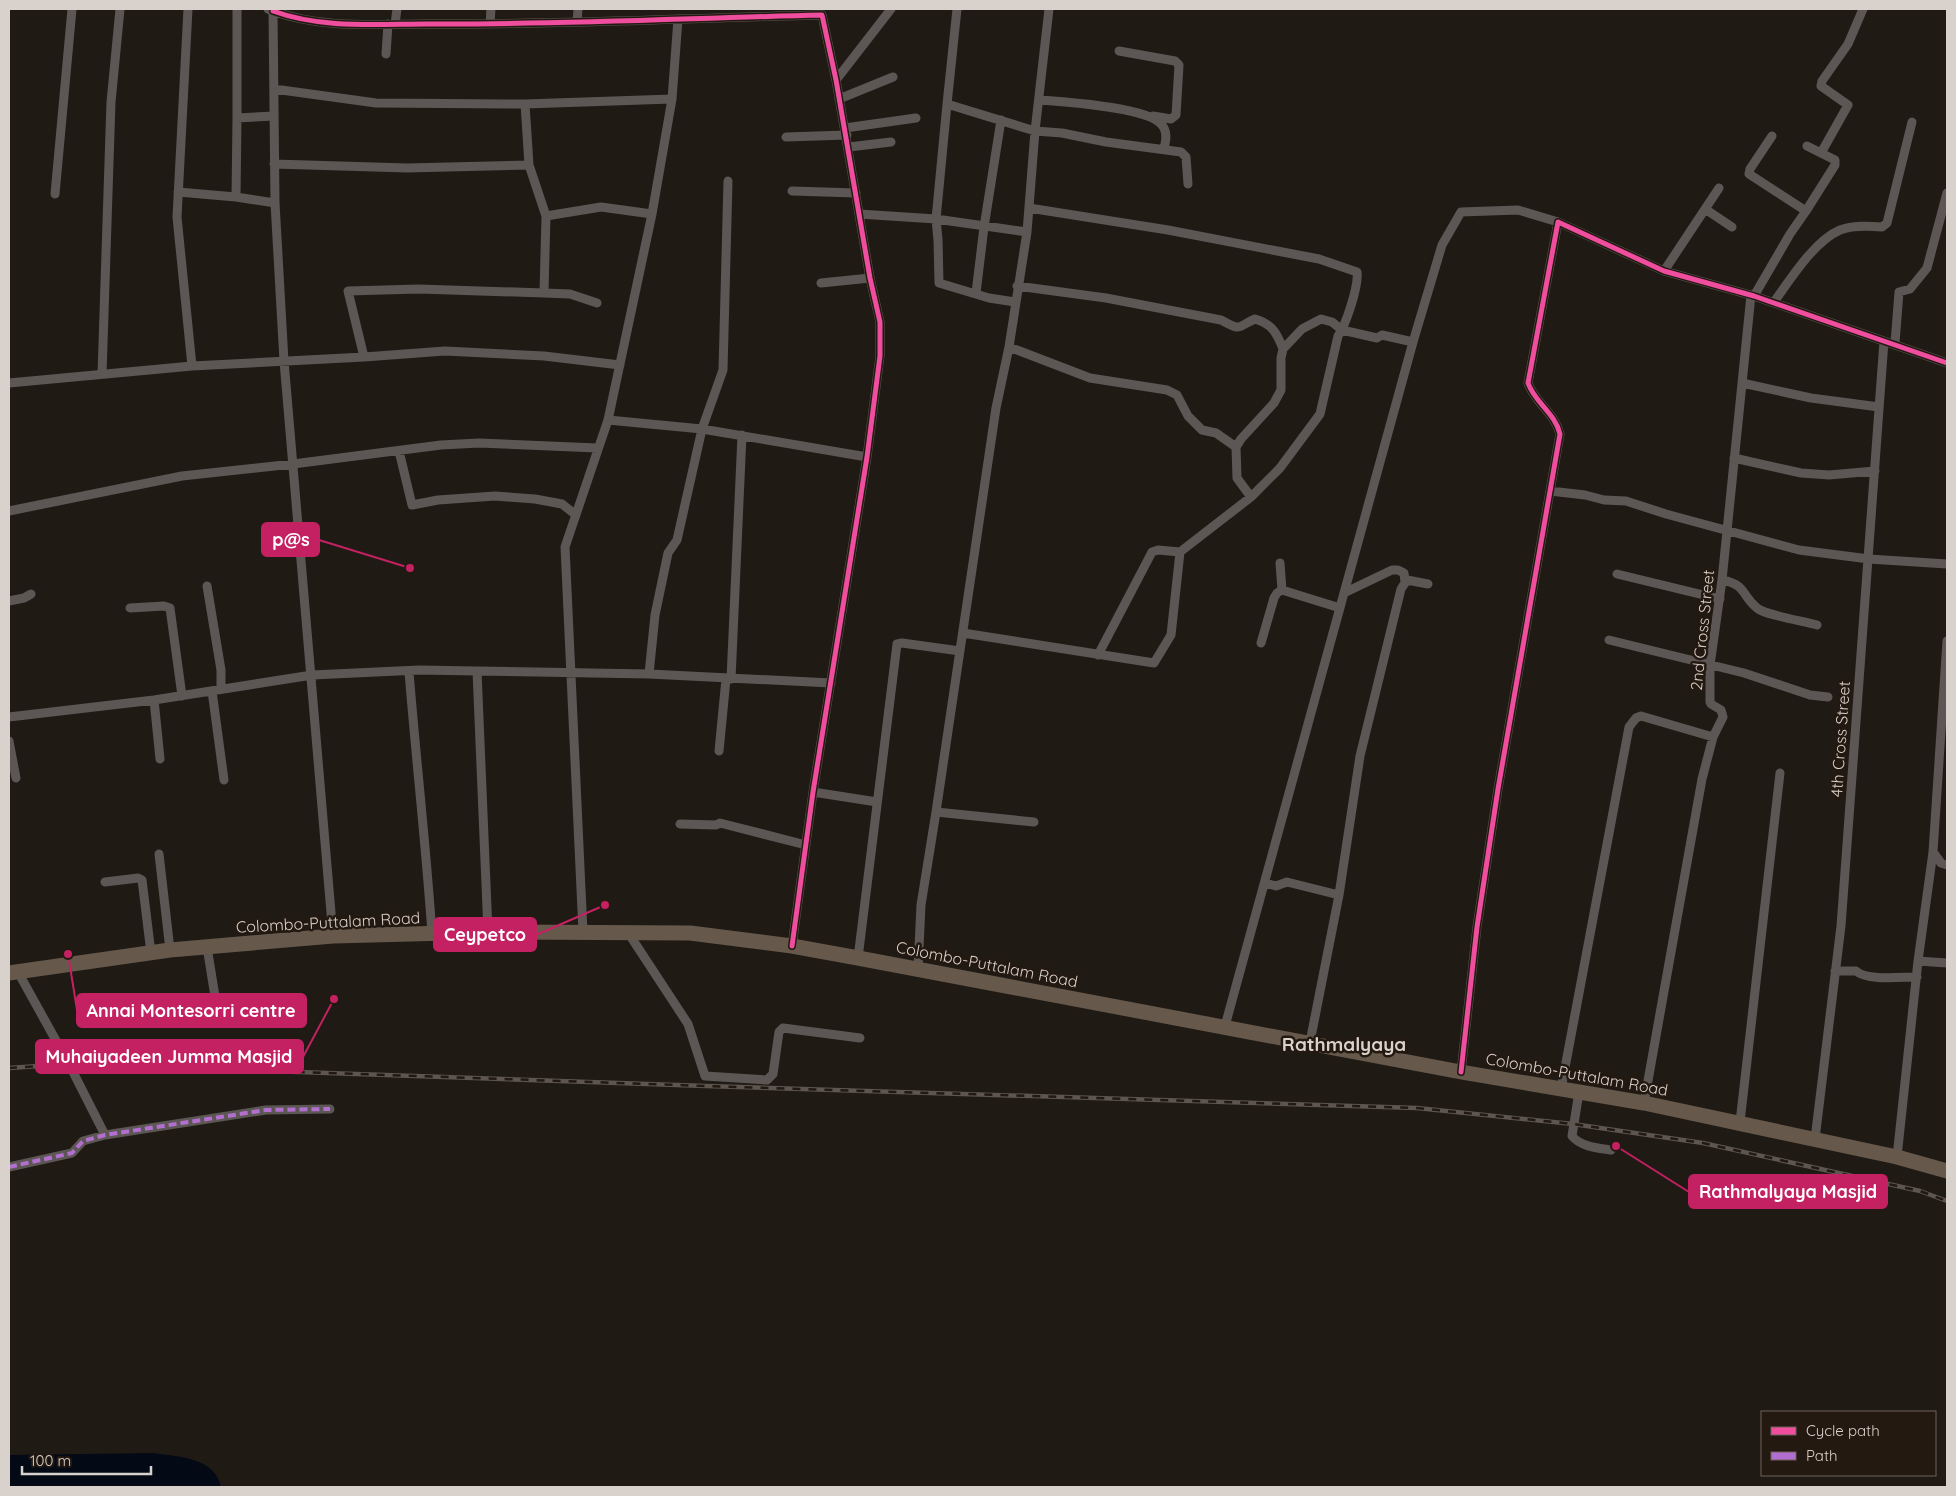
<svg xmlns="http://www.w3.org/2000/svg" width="1956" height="1496" viewBox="0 0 1956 1496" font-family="Quicksand,sans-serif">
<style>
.water{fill:#030a16}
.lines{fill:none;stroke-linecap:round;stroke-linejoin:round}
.street{stroke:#5c5754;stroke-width:9}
.highway{stroke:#66594b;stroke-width:15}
.rail-casing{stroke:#5c5651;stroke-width:4.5}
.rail{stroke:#241911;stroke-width:2.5;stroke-dasharray:8;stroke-linecap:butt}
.quiet{stroke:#b36fd0;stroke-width:4;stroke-dasharray:8 4;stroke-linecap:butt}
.cycleway-casing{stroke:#241911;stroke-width:8}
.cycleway{stroke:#ef4d9e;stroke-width:5}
.labels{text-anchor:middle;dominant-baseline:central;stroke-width:5;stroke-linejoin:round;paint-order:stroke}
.street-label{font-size:16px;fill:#d9d1cb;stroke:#241911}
.quarter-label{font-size:19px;font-weight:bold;fill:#d9d1cb;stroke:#241911}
.leader{fill:none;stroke:#c32161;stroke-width:2}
.callout-dot{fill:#c32161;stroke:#241911;stroke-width:2}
.callout{fill:#c32161;stroke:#c32161;stroke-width:2}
.callout-label{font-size:18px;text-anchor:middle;font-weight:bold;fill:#fff}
</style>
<rect width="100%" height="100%" fill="#201a15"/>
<path class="water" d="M154,1453C178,1457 215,1457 221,1487H9V1455Z"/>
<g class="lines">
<path class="street" d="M188,9L177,217L192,366
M237,9V118L274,116
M268,9L273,11L275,203L284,361L333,936
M273,11C322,29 376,24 427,24C559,25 691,18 822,15L836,80L870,278L880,322V356L867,457L813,792L792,946
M577,22L578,9
M395,24L397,9
M490,24L491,9
M1119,51L1175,61L1179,65L1176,115L1171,119L1153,116
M386,54L388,24
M836,80L891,9
M274,89L376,103L525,104L672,99
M839,99L893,77
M1040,100C1064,102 1146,107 1161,124C1168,131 1166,140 1164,149
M947,104L957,9
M845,128L916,118
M1772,136L1750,169L1749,174L1806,211
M786,137L847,135
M849,147L891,142
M1821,153L1848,105L1821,86L1822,81L1848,44L1863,9
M274,164L407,168L529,165L525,104
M529,165L546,216L601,207L652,214
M728,181L723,370L702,429L867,457
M792,191L856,193
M178,192L236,197L237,118
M55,194L72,9
M236,197L275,203
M1029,208L1168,230L1319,259L1357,272C1359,285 1346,325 1338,336L1320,414L1280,468L1251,497L1180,552
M1705,209L1732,227
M859,214L936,219L1027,232
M1664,271L1719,188
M821,283L870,278
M1017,286L1106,298L1221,320C1243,332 1236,327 1255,319C1272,324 1277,333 1283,349
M544,293L570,294L597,303
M976,293L984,227L1001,120
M1754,296L1790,234L1806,211L1835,165V160L1807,146
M1015,302L989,298L939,283L938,240L936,219L947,104L1035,131L1062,133L1106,142L1181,152L1186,157L1188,184
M1774,302C1790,280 1814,241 1840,230C1853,225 1869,226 1882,227L1887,223L1912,122
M1895,343L1899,292L1910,289L1927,268L1947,193
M1009,347L1090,378L1167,390L1177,395L1188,416L1202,430L1216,433L1236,447
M364,357L445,351L544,356L620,365
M102,374L111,102L120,9
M9,383L192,366L364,357L348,291L419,289L544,293L546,216
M1742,383L1811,398L1879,407
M608,420L702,429L677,540L668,553L655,615L649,674
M399,451L412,505L438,500L495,496L535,499L562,504L576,515
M1734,458L1801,473L1829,475L1875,471
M1550,491L1585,495L1604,500L1626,501L1666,514L1799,550L1869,559L1947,564
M1251,497L1237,478L1236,447L1241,439L1274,403L1281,390V358L1283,349L1302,329L1321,319L1332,322L1342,330L1377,338L1382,335L1413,342
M9,511L182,476L293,464L441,445L479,443L597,448
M1280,563L1282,590
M1617,574L1720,599
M1722,580C1747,585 1741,595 1757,608C1765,615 1803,621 1817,625
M207,586L221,670V689
M1282,590L1340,608
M1344,593L1392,570H1398L1404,573L1405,582
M9,601L24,598L31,594
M130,608L164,606L170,608L182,696
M963,633L1154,663L1171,635L1180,552L1158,550L1152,552L1098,655
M1609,640L1744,673L1810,695L1828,697
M1947,641L1933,852L1941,863L1947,865
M1261,643L1274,598L1277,593L1282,590
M477,671L488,932
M409,672C416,759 426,846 432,934
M312,675L419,670L477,671L649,674L831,683
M731,679L742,435
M212,691L224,780
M154,700L160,759
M9,717L154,700L312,675V679
M9,741L16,778
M719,751L726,679
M813,792L877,802
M936,812L1034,822
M680,824L716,825L720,823L806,845
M159,854L170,950
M105,882L138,878L142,880L151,953
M1265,883L1276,886L1287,882L1339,895
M583,932L565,547L608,420L652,214L672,99L678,19
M629,934L688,1024L705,1076L767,1080L773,1074L779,1032L783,1028L860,1038
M207,947L219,1021
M858,958L897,644L902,643L960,651
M1918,961L1933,852
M918,969L921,905L936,812L996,408L1009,347L1027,232L1035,131L1049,9
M1835,971H1856C1867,981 1901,977 1917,977
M18,972L69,1064L105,1135
M1225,1026L1413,342L1442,245L1461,212L1518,210L1558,222
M1310,1042L1339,895L1360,756L1401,589L1407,580L1428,584
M1461,1072L1477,927L1498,789L1560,434C1555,413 1535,403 1528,383L1558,222L1664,271L1754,296L1947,363
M1561,1089L1629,727L1636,718L1641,716L1713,737
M1579,1092L1572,1136C1581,1147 1598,1148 1611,1150
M1644,1103L1702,779L1713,737L1723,717L1721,710L1711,704L1710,702V665L1722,580L1751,295
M1740,1122L1780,773
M1815,1139L1841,926L1884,341
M1897,1157L1918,961L1947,963
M9,1167L72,1153L83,1141L105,1135L266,1110L330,1109"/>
<path class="highway" d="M9,973L170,950L333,936L488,932L690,933L792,946L858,958L1461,1072L1644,1103L1897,1157L1947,1171"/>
<defs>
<path id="rail" d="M9,1068L69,1064L706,1086L1417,1108L1573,1124L1703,1143L1920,1191L1947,1201"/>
</defs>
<use href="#rail" class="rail-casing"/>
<use href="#rail" class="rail"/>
<path class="quiet" d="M9,1167L72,1153L83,1141L105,1135L266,1110L330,1109"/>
<defs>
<path id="cycleway" d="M273,11C322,29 376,24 427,24C559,25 691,18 822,15L836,80L870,278L880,322V356L867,457L813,792L792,946
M1461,1072L1477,927L1498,789L1560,434C1555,413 1535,403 1528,383L1558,222L1664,271L1754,296L1947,363"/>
</defs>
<use href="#cycleway" class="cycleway-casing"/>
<use href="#cycleway" class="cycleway"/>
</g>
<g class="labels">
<g class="street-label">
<text transform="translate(1702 630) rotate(-84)">2nd Cross Street</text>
<text transform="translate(1840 739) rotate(-86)">4th Cross Street</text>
<text transform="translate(328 922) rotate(-3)">Colombo-Puttalam Road</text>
<text transform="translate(987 964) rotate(11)">Colombo-Puttalam Road</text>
<text transform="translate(1577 1074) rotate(10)">Colombo-Puttalam Road</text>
</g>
<g class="quarter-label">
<text x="1344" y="1044">Rathmalyaya</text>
</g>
</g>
<path class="leader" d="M410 568L319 540M605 905L536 935M68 954L77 1010M334 999L303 1057M1616 1146L1689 1192"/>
<g class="callout-dot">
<circle cx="410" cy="568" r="5"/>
<circle cx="605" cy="905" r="5"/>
<circle cx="68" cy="954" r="5"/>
<circle cx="334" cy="999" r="5"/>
<circle cx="1616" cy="1146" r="5"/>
</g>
<g class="callout">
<rect x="262" y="523" width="57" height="33" rx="5"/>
<rect x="434" y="918" width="102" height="33" rx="5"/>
<rect x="77" y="994" width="229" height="33" rx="5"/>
<rect x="36" y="1040" width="267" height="33" rx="5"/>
<rect x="1689" y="1175" width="198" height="33" rx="5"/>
</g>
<g class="callout-label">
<text x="291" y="546">p@s</text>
<text x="485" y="941">Ceypetco</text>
<text x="191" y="1017">Annai Montesorri centre</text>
<text x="169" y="1063">Muhaiyadeen Jumma Masjid</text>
<text x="1788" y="1198">Rathmalyaya Masjid</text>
</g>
<rect width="1956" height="1496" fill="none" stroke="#d9d1cb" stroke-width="20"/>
<rect x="1761" y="1411" width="175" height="65" fill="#241911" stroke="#6c635b"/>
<rect x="1771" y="1427" width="25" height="8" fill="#ef4d9e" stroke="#6c635b"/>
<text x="1806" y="1436" font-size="15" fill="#d9d1cb">Cycle path</text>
<rect x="1771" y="1452" width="25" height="8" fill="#b36fd0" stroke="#6c635b"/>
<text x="1806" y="1461" font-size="15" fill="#d9d1cb">Path</text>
<path d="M22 1466v8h129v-8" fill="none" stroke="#d9d1cb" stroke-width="2.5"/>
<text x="30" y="1466" font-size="15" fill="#d9d1cb" stroke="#241911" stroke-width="4" paint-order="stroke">100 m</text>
</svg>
